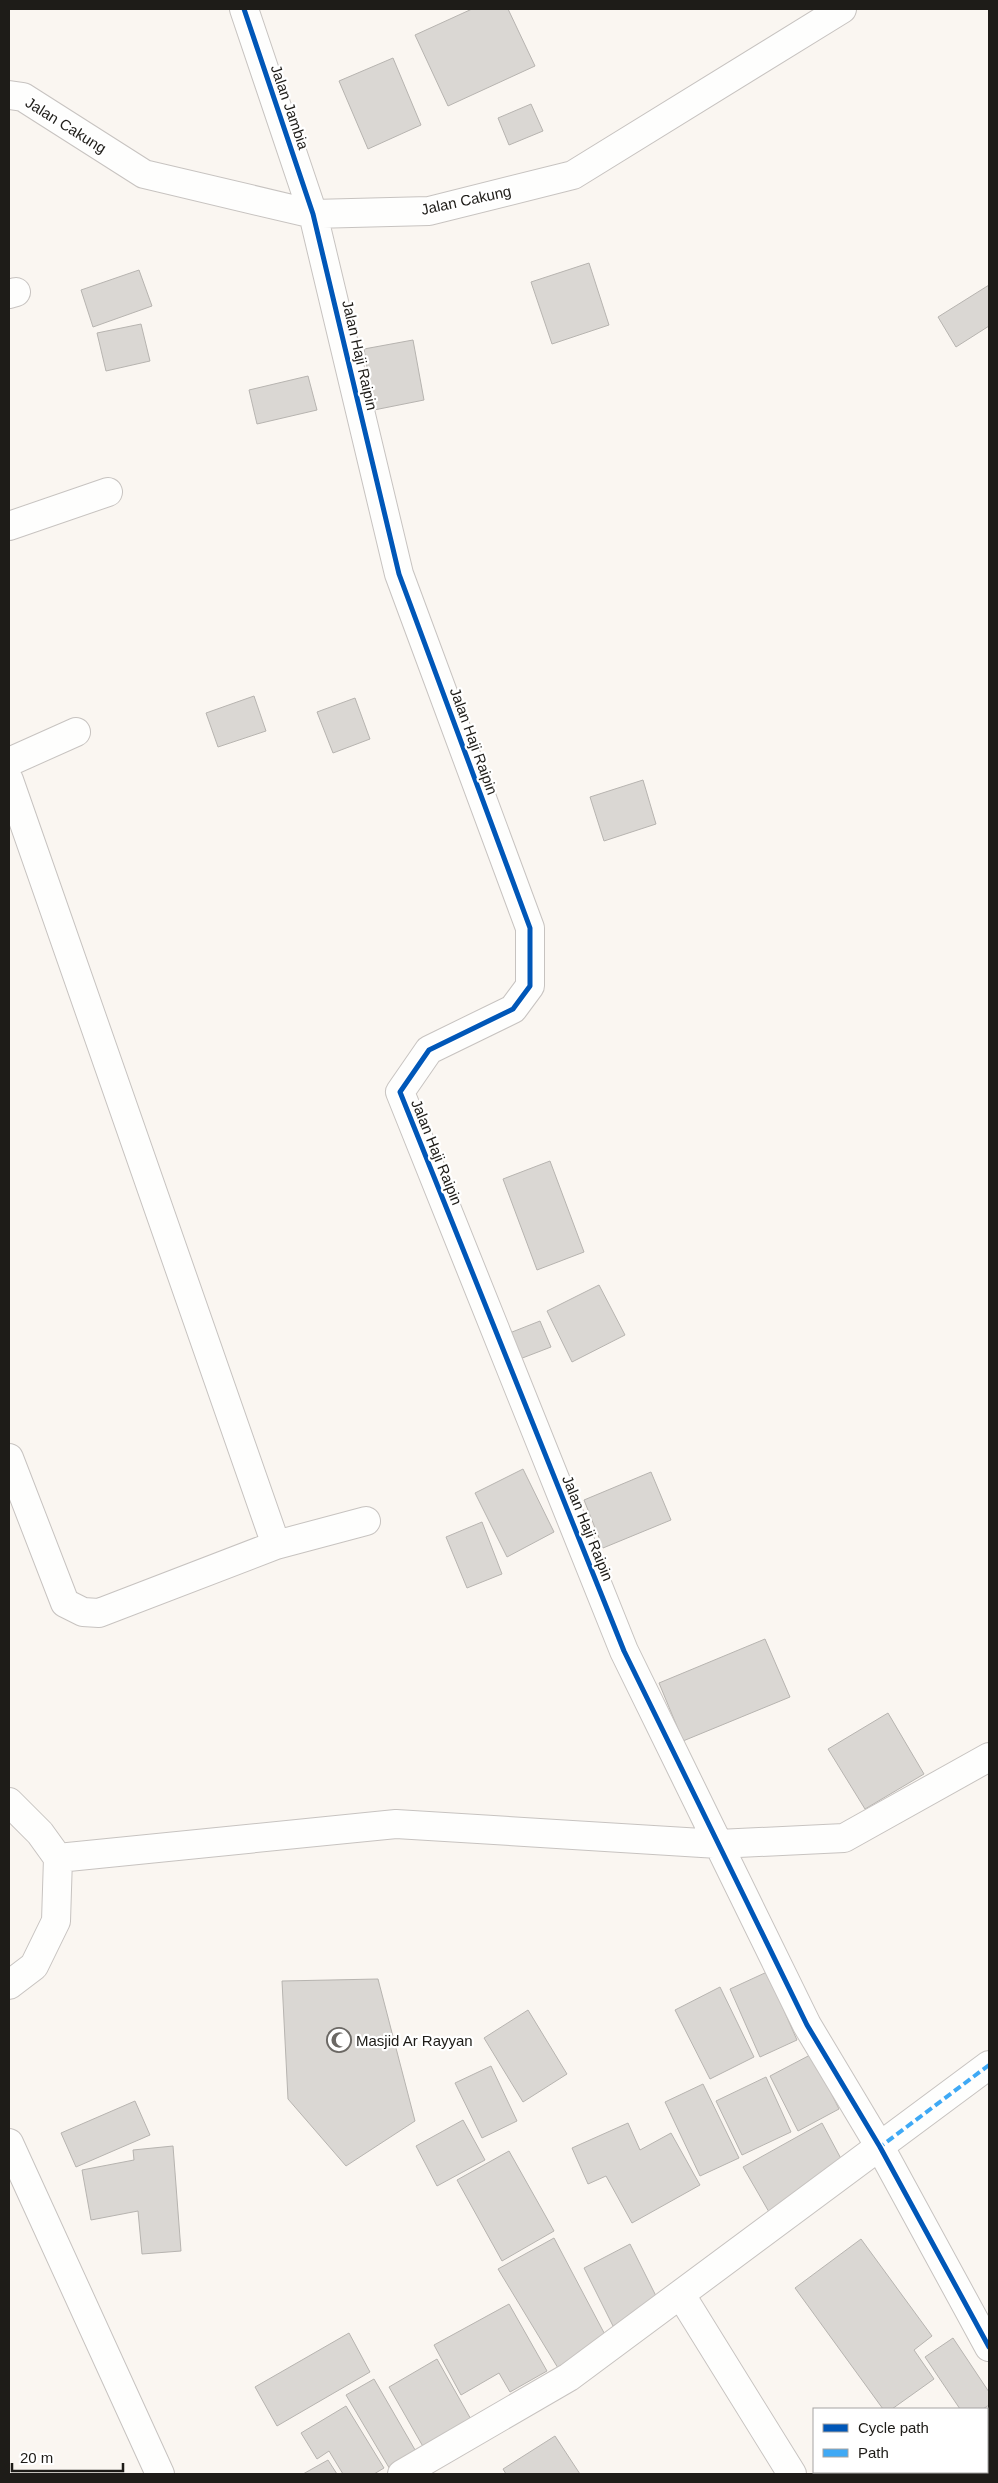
<svg xmlns="http://www.w3.org/2000/svg" width="998" height="2483" viewBox="0 0 998 2483" font-family="Helvetica,sans-serif">
<style>
.building{fill:#dad7d3;stroke:#b7b4b0}
.lines{fill:none;stroke-linecap:round;stroke-linejoin:round}
.street-casing{stroke:#c7c3c0;stroke-width:30}
.street{stroke:#fefefd;stroke-width:28}
.quiet{stroke:#3fa9f5;stroke-width:4;stroke-dasharray:8 4;stroke-linecap:butt}
.cycleway-casing{stroke:#fff;stroke-width:8}
.cycleway{stroke:#0057b8;stroke-width:5}
.labels{text-anchor:middle;dominant-baseline:central;stroke-width:4.5;stroke-linejoin:round;paint-order:stroke}
.street-label{font-size:15px;fill:#1e1c18;stroke:#fff}
.poi-label{font-size:15px;fill:#1e1c18;stroke:#fff;text-anchor:start}
</style>
<rect width="100%" height="100%" fill="#faf6f1"/>
<path class="building" d="M472,9H508L535,66L448,106L415,35Z
M393,58L421,125L368,149L339,81Z
M531,104L543,131L509,145L498,118Z
M589,263L609,325L552,344L531,282Z
M139,270L152,306L93,327L81,290Z
M989,285V326L956,347L938,317Z
M141,324L150,361L106,371L97,333Z
M413,340L424,400L374,410L364,349Z
M308,376L317,410L257,424L249,390Z
M254,696L266,731L218,747L206,713Z
M355,698L370,739L333,753L317,712Z
M643,780L656,824L604,841L590,797Z
M550,1161L584,1252L537,1270L503,1179Z
M599,1285L625,1335L572,1362L547,1311Z
M540,1321L551,1347L512,1362L502,1336Z
M523,1469L554,1532L507,1557L475,1493Z
M651,1472L671,1520L603,1548L584,1500Z
M482,1522L502,1574L467,1588L446,1537Z
M765,1639L790,1697L683,1741L659,1683Z
M888,1713L924,1774L865,1809L828,1749Z
M767,1972L797,2040L760,2057L730,1989Z
M378,1979L415,2121L346,2166L288,2099L282,1981Z
M720,1987L754,2057L710,2079L675,2010Z
M528,2010L567,2074L523,2102L484,2038Z
M812,2054L839,2109L798,2131L770,2076Z
M491,2066L517,2121L482,2138L455,2083Z
M766,2077L791,2132L742,2155L716,2101Z
M703,2084L739,2158L700,2176L665,2102Z
M135,2101L150,2135L76,2167L61,2133Z
M463,2120L485,2160L437,2186L416,2146Z
M628,2123L640,2150L671,2133L700,2185L632,2223L606,2176L588,2184L572,2148Z
M822,2123L846,2168L769,2212L743,2167Z
M173,2146L181,2251L142,2254L138,2211L91,2220L82,2170L134,2160L133,2150Z
M509,2151L554,2231L502,2261L457,2180Z
M554,2238L611,2346L561,2373L498,2269Z
M861,2239L932,2336L914,2350L934,2379L892,2409H883L795,2288Z
M630,2244L659,2302L613,2326L584,2268Z
M509,2304L547,2371L510,2392L499,2373L461,2395L434,2345Z
M349,2333L370,2372L277,2426L255,2387Z
M953,2338L989,2392V2405L983,2409H960L925,2357Z
M437,2359L477,2430L429,2457L389,2387Z
M374,2379L418,2455L391,2471L346,2395Z
M346,2406L384,2468L374,2474H343L329,2451L317,2459L301,2433Z
M555,2436L580,2474H506L503,2469Z
M328,2460L337,2474H303Z"/>
<g class="lines">
<defs>
<path id="street" d="M244,9L313,214L399,574L530,928V986L513,1009L429,1050L400,1092L624,1651L807,2025L880,2147L989,2347
M9,95L23,97L144,174L313,214L429,211L573,175L842,9
M9,294L16,292
M9,526L108,492
M9,762L76,732
M9,780L276,1545
M9,1458L65,1603L83,1612L99,1613L276,1545L366,1521
M9,1802L40,1833L58,1858L56,1921L34,1966L9,1985
M58,1858L396,1824L718,1844L844,1838L989,1757
M9,2143L160,2474
M681,2295L792,2474
M402,2474L569,2377L989,2065"/>
</defs>
<use href="#street" class="street-casing"/>
<use href="#street" class="street"/>
<path class="quiet" d="M881,2150L880,2147L989,2065"/>
<defs>
<path id="cycleway" d="M244,9L313,214L399,574L530,928V986L513,1009L429,1050L400,1092L624,1651L807,2025L880,2147L989,2347"/>
</defs>
<use href="#cycleway" class="cycleway-casing"/>
<use href="#cycleway" class="cycleway"/>
</g>
<defs>
<symbol id="mosque-ring" viewBox="-11 -11 22 22"><circle r="9.5" fill="#fff" stroke="#6b6864" stroke-width="1.5"/><path d="M3.5-4.9A6 6 0 1 0 3.5 4.9A5 5 0 1 1 3.5-4.9Z" fill="#6b6864"/></symbol>
</defs>
<g fill-rule="evenodd">
<use href="#mosque-ring" x="325" y="2026" width="28" height="28"/>
</g>
<g class="labels">
<g class="street-label">
<text transform="translate(290 107) rotate(71)">Jalan Jambia</text>
<text transform="translate(66 125) rotate(32)">Jalan Cakung</text>
<text transform="translate(466 200) rotate(-12)">Jalan Cakung</text>
<text transform="translate(360 355) rotate(77)">Jalan Haji Raipin</text>
<text transform="translate(474 741) rotate(70)">Jalan Haji Raipin</text>
<text transform="translate(437 1152) rotate(68)">Jalan Haji Raipin</text>
<text transform="translate(588 1528) rotate(68)">Jalan Haji Raipin</text>
</g>
<g class="poi-label">
<text x="356" y="2040">Masjid Ar Rayyan</text>
</g>
</g>
<rect width="998" height="2483" fill="none" stroke="#1e1c18" stroke-width="20"/>
<rect x="813" y="2408" width="175" height="65" fill="#ffffff" stroke="#a5a4a3"/>
<rect x="823" y="2424" width="25" height="8" fill="#0057b8" stroke="#a5a4a3"/>
<text x="858" y="2433" font-size="15" fill="#1e1c18">Cycle path</text>
<rect x="823" y="2449" width="25" height="8" fill="#3fa9f5" stroke="#a5a4a3"/>
<text x="858" y="2458" font-size="15" fill="#1e1c18">Path</text>
<path d="M12 2463v8h111v-8" fill="none" stroke="#1e1c18" stroke-width="2.5"/>
<text x="20" y="2463" font-size="15" fill="#1e1c18" stroke="#ffffff" stroke-width="4" paint-order="stroke">20 m</text>
</svg>
